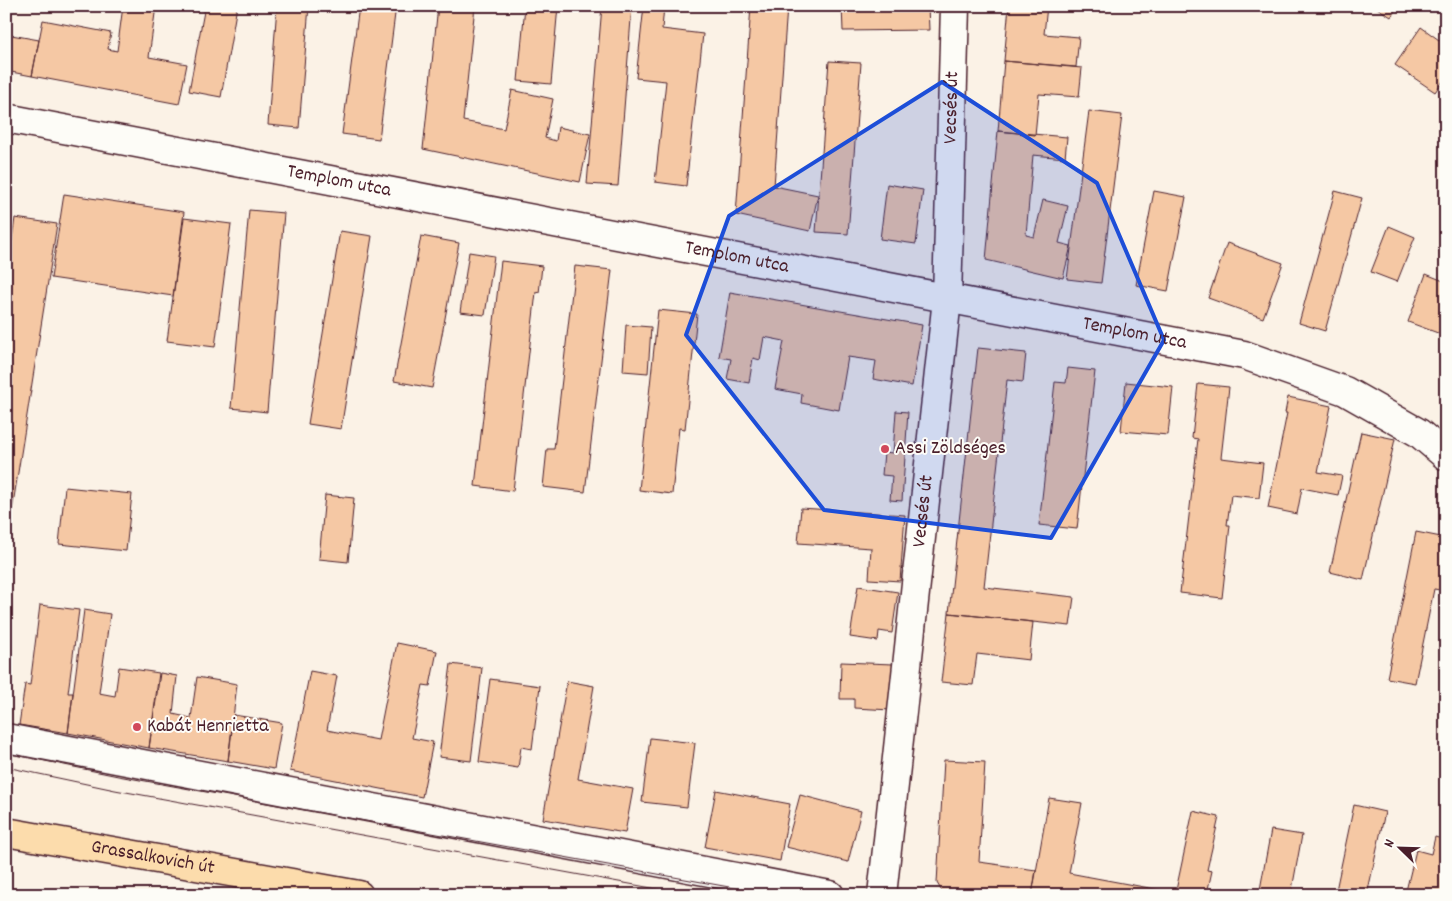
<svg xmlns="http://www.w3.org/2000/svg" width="1452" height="901" viewBox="0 0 1452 901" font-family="Dekko,sans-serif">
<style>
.building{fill:#f5c8a4;stroke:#4a1f2b}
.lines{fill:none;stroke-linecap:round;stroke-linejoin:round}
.minor-casing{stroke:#4a1f2b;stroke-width:31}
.major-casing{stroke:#4a1f2b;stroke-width:31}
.minor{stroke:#fdfcf7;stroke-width:28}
.major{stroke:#fcdcac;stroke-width:28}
.tram{stroke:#4a1f2b;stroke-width:1}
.marked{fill:#1d4ed8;fill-opacity:0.2;stroke:#1d4ed8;stroke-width:4;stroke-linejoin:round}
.poi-dot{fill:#d1495b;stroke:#fdfcf7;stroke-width:2}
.labels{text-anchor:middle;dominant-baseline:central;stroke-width:4;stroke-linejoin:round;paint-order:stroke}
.street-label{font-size:20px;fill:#4a1f2b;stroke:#fdfcf7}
.poi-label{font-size:20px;fill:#4a1f2b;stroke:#fdfcf7;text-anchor:start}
</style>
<rect width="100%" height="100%" fill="#fbf2e6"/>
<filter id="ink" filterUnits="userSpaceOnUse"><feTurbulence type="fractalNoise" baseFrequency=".02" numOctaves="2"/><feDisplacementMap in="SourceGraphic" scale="10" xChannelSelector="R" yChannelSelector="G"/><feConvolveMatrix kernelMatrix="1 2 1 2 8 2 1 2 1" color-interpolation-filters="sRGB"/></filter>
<g filter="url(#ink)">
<path class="building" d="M123,6H156L149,57L187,64L179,104L32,76L43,20L111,33L108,49L117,51Z
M205,6H237L221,97L189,91Z
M277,6H309L299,128L268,125Z
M359,6H396L379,139L342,134Z
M438,6H475L463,121L504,129L512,90L553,99L545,138L556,141L558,127L590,134L580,182L423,149Z
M525,6H558L551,84L518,81Z
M602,6H632L618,186L587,184Z
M644,6H664L662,29L703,34L686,186L655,182L666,81L636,78Z
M751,6L787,7L774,186L818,195L810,231L736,215Z
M842,6H928L929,30L843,31Z
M1009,6H1047L1044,34L1079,37L1076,67L1004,61Z
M1374,6H1398L1391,17Z
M1421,27L1446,45V77L1435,92L1395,65Z
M6,34L39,40L32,76L6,71Z
M829,61L861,63L848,234L816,232Z
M1004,61L1082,68L1079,97L1039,94L1035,135L998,131Z
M1089,111L1122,115L1101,283L1067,279Z
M998,131L1067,137L1065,158L1033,155L1026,235L1034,237L1043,200L1068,206L1059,243L1071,246L1063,278L986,260Z
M887,184L923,190L916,244L880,239Z
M1154,191L1186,197L1168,291L1136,285Z
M1335,191L1362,198L1325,331L1299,323Z
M64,194L184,212L173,296L51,278Z
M249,210L284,213L267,412L231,408Z
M15,218L57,224L6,549V259L9,260Z
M184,218L231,224L215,347L167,341Z
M1389,226L1415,237L1397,282L1371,272Z
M340,231L372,236L341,429L308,424Z
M421,236L459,243L432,388L394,381Z
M1227,243L1283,263L1263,318L1208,298Z
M469,252L494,256L485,315L460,312Z
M501,261L542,266L539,293L536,292L513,491L475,486Z
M575,266L612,270L585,492L543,487L547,449H554Z
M1426,274L1446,282V336L1408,322Z
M730,292L922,325L912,386L873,379L876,361L848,357L839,410L801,403L802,394L775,389L784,341L764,337L760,360L753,358L749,383L727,379L731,359L719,357Z
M658,310L697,314L685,429L679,428L672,494L639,490Z
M626,325L651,327L648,373L623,371Z
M978,348L1026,353L1023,382L1007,380L984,587L1074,597L1070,626L949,613Z
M1068,368L1095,371L1077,529L1039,525L1055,382L1066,383Z
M1126,382L1173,387L1168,435L1121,431Z
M1198,384L1229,387L1221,458L1263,463L1259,498L1231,495L1227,525H1230L1222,598L1180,593L1198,439L1192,438Z
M1288,397L1331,406L1318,472L1342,476L1338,495L1302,488L1297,514L1268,508L1287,413H1285Z
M896,411L908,412L902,501L890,500L892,476L882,475L884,452L893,453Z
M1361,432L1395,439L1363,580L1330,572Z
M65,487L132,494L126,551L59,544Z
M325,495L354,498L348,562L319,559Z
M801,508L905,515L900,581L869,579L871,548L798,543Z
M1416,532L1446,538V591L1434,589L1415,683L1387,678Z
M858,586L898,592L892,633L879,631L878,641L850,637Z
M40,605L79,610L68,693H73L68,733L19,725L25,684L30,685Z
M84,610L110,614L99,693L115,696L119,667L159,673L149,748L68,733Z
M949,613L1033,622L1029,660L977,654L973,685L941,682Z
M397,643L437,651L430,686L423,685L412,738L433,742L422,797L290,771L310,671L337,676L327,730L378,740Z
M841,662L893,664L891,710L854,708V699H840Z
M451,664L482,668L471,761L439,757Z
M160,673L177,676L173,714L191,718L197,677L237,684L228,761L149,748Z
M490,679L540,686L532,749L521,747L518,768L479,762Z
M567,681L594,686L578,779L633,789L625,833L543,819Z
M234,715L282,723L274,769L228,761Z
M650,738L695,743L687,807L642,802Z
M944,760L985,762L979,862L1036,870L1032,895H944L937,883Z
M716,790L790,804L780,861L705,847Z
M800,795L861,811L848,862L786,847Z
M1049,798L1082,803L1069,873L1176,893L1175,895H1032Z
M1354,805L1385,812L1367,895H1335Z
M1193,811L1219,817L1207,870L1212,871L1208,889L1216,891L1215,895H1175Z
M1271,830L1302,835L1291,895H1259Z
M1435,837L1446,840L1445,895H1405L1416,850L1431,854Z"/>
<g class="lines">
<defs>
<g id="minor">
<path id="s1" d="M6,118L1244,355L1345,391L1419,433L1446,456"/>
<path d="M6,738L830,895"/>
<path id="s2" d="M882,895L947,299L955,6"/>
</g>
<g id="major">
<path id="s3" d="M6,832L359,895"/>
</g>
</defs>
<use href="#minor" class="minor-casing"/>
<use href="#major" class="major-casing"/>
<use href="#minor" class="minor"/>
<use href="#major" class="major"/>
<path class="tram" d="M6,753L118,776L773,895
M6,767L115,790L690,895"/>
</g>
</g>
<path class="marked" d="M942,82L1097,183L1164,340L1051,538L824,510L686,335L729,216Z"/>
<g class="poi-dot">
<circle cx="885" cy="449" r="5"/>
<circle cx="137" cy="727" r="5"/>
</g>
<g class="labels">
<g class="street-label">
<text stroke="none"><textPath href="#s2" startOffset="791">Vecsés út</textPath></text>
<text stroke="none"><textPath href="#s1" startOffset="339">Templom utca</textPath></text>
<text stroke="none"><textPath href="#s1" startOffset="744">Templom utca</textPath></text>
<text stroke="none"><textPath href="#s1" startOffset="1149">Templom utca</textPath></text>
<text stroke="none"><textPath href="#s2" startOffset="386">Vecsés út</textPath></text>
<text stroke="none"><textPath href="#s3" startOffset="149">Grassalkovich út</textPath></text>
</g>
<g class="poi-label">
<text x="895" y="449">Assi Zöldséges</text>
<text x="147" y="727">Kabát Henrietta</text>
</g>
</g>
<rect width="1452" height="901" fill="none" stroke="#fdfcf7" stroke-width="25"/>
<rect x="12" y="12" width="1427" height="876" fill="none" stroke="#4a1f2b" stroke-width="2" filter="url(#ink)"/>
<g transform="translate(1400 848) rotate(293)" stroke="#fdfcf7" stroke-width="4" paint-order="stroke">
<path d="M0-4L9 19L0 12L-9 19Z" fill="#4a1f2b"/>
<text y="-8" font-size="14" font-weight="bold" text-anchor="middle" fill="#4a1f2b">N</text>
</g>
</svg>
